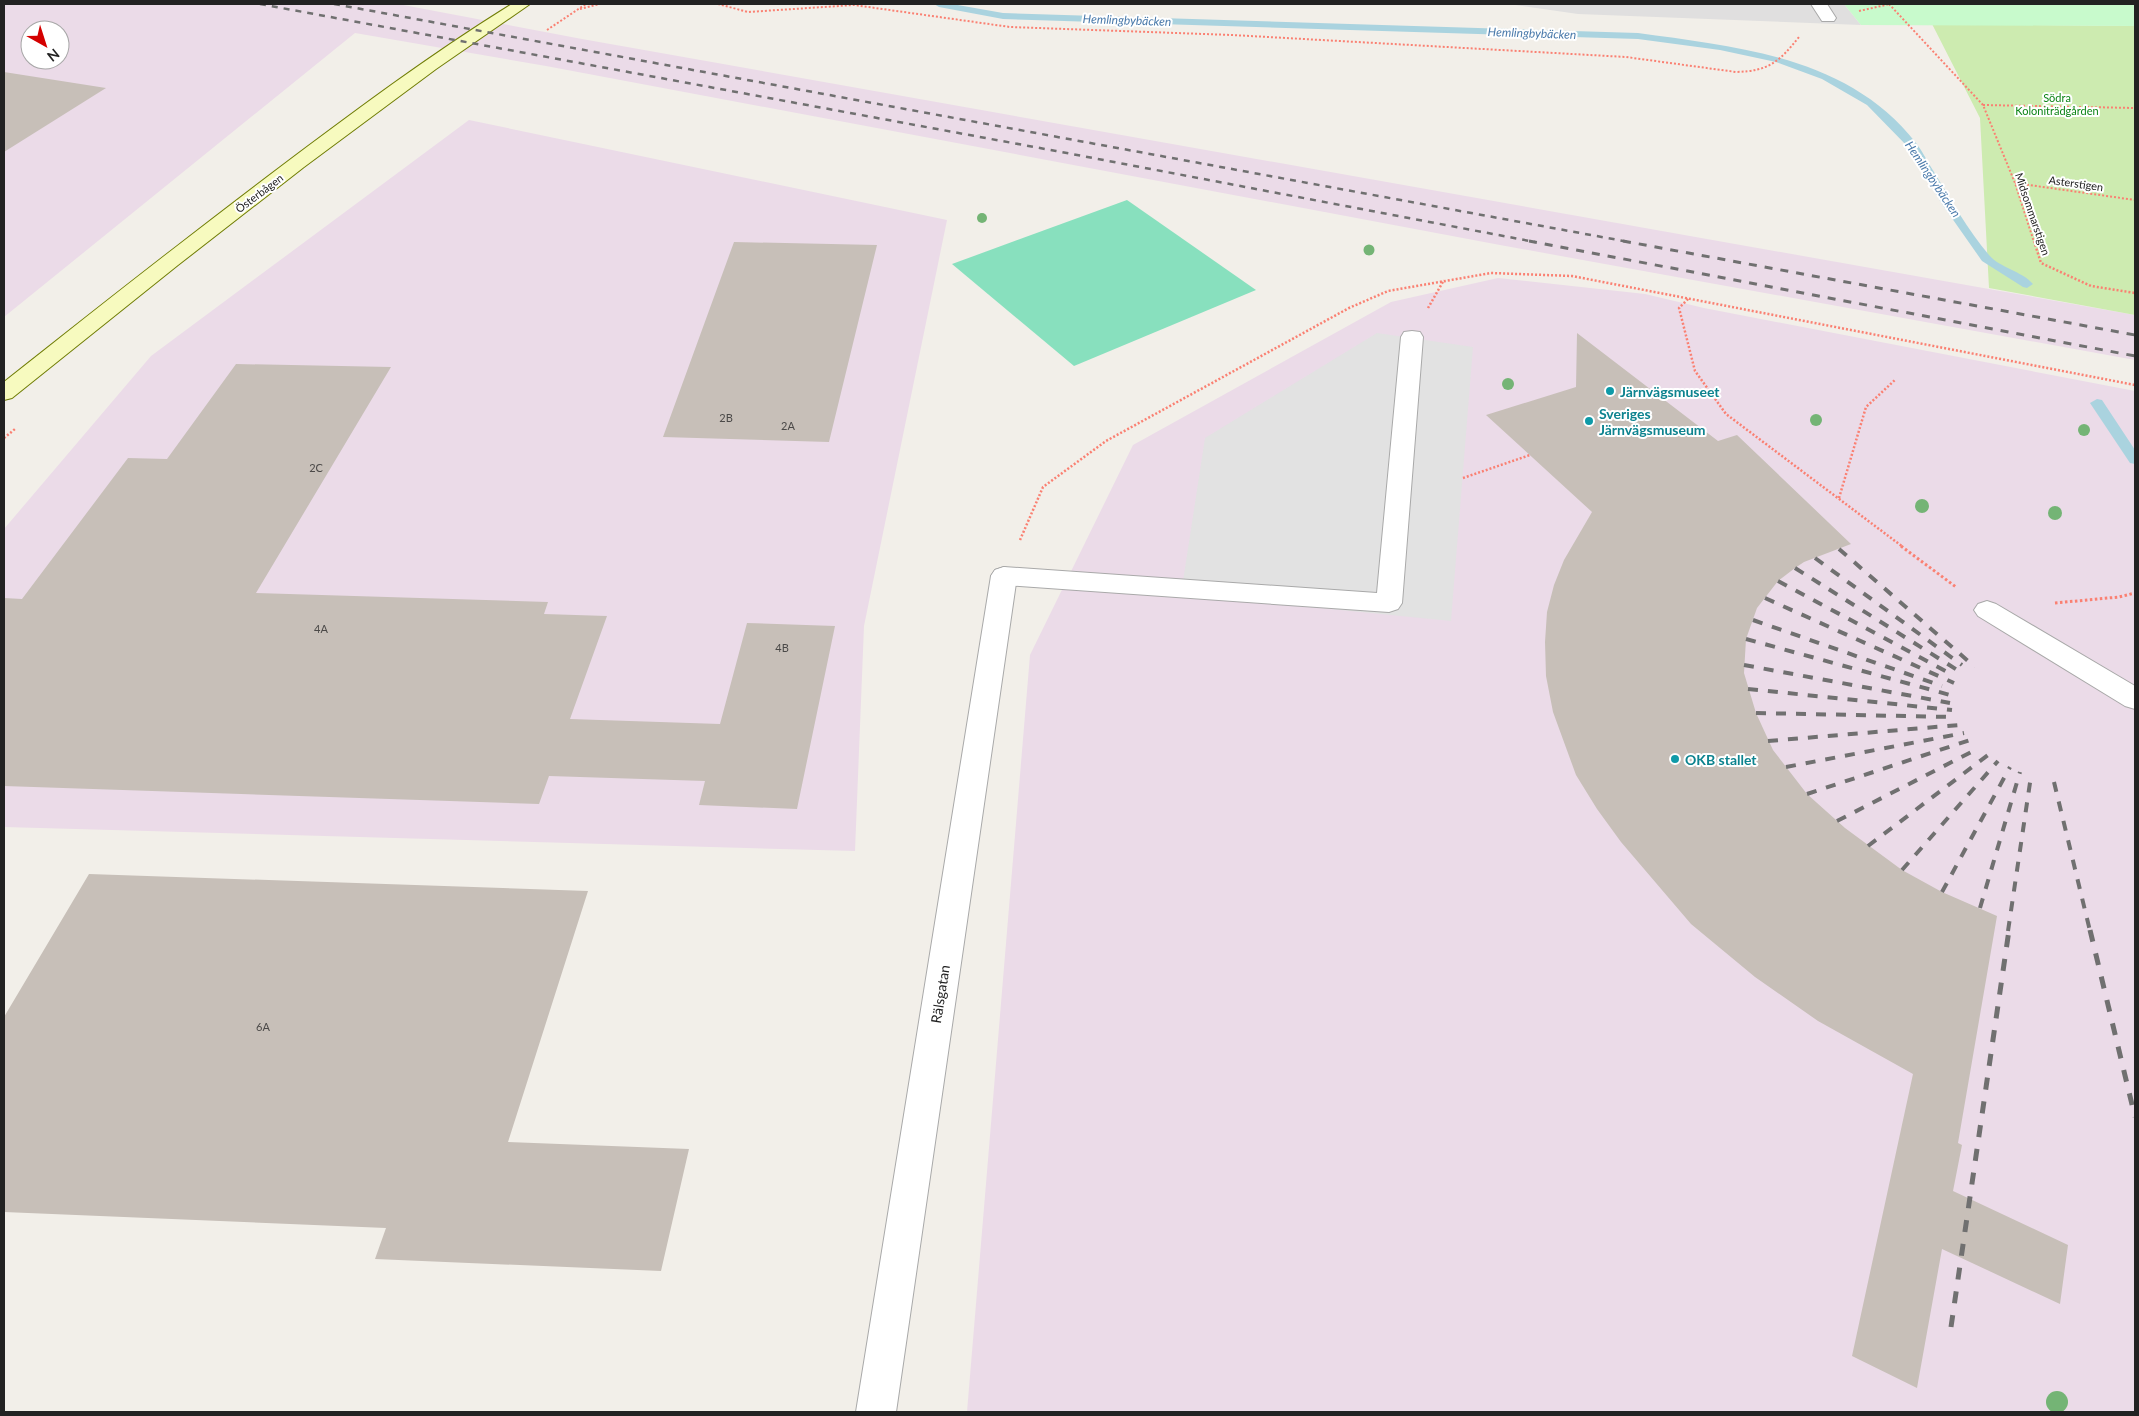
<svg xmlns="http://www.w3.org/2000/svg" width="2139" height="1416" viewBox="0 0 2139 1416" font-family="Lato,sans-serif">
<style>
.residential{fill:#e0dfdf}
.industrial{fill:#ebdbe8;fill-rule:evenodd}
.grass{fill:#cdebb0}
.park{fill:#c8facc}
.pitch{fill:#88e0be}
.parking{fill:#e2e2e2}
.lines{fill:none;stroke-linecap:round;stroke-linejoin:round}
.stream{fill:#aad3df;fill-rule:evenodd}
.building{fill:#c7bfb8}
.lane-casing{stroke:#a9a9a9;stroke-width:2}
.street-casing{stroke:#a9a9a9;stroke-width:2}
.secondary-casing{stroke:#707d05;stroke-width:2}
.path-far2{stroke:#fa8072;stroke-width:2;stroke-dasharray:2 2;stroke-linecap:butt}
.path-far1{stroke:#fa8072;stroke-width:2.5;stroke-dasharray:2 2;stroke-linecap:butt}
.path{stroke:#fa8072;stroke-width:3;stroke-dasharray:2.5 2.5;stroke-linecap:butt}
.lane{fill:#fff;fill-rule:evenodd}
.street{fill:#fff;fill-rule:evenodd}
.secondary{fill:#f7fabf;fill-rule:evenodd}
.rail-far3{stroke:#707070;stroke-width:2.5;stroke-dasharray:6 6;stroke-linecap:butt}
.rail-far2{stroke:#707070;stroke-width:3;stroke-dasharray:8 8;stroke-linecap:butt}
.rail-far1{stroke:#707070;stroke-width:4;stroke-dasharray:10 10;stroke-linecap:butt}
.rail{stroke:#707070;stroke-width:5;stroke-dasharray:12 12;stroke-linecap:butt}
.tree{fill:#74b475}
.culture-dot{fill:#0f9aa8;stroke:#fff;stroke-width:2}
.labels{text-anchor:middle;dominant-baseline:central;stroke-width:4;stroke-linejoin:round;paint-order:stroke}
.far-park-label{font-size:11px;fill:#0c8416;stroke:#fff}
.far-street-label{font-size:11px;fill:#222;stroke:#fff}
.number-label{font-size:11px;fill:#4b4948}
.far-water-label{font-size:12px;font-style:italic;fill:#4a7aab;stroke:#fff}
.culture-label{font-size:14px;font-weight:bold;fill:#0d838f;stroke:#fff;text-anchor:start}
.street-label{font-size:14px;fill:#222;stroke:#fff}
</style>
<rect width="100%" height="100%" fill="#f2efe9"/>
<path class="residential" d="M1508,4H1844L1861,25L1578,14Z"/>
<path class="industrial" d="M4,4H398L582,39L2135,315V360L1500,245L546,66L355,33L4,317ZM30,30H60V60H30Z
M469,120L947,220L864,626L855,851L4,827V529L151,356Z
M1498,278L1645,294L1704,308L2135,391V1412H967L1030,655L1133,445L1391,302Z"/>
<path class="grass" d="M1932,24L2135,26V315L1989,288L1980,118Z"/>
<path class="park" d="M1844,4H2135V26L1861,25Z"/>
<path class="pitch" d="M1127,200L1256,290L1074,366L952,264Z"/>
<path class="parking" d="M1377,333L1473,347L1451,621L1181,594L1205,438Z"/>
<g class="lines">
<path class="stream" d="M934,4H952L1003,13L1638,33C1739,47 1849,57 1916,143C1923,152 1928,163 1934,172C1951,200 1968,230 1989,255C2000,268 2022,271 2033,284L2027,288L2023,287L1982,261L1942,204L1908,147L1867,105L1822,79L1776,62L1720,50L1638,39L1003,19L939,7Z
M2097,399L2102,400L2135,450V464L2130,463L2090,403Z"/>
</g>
<path class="building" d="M4,72L106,88L4,152Z
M734,242L877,245L829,442L663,437Z
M1577,333L1718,441L1737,435L1851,544L1804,562L1795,568L1778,581L1757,608L1746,639L1744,673L1756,713L1773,750L1807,794L1845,828L1902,870L1942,892L1997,916L1958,1143L1962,1145L1953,1191L2068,1245L2060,1304L1942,1249L1917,1388L1852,1356L1913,1074L1818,1021L1755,977L1691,924L1621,842L1597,809L1576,775L1553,712L1546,676L1545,642L1547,612L1554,585L1564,560L1592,512L1486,415L1576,387Z
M236,364L391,367L256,593L548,602L544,614L607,616L570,719L720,724L747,623L835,626L797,809L699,805L705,781L549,776L539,804L4,786V598L22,599L128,458L167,459Z
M89,874L588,891L508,1142L689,1149L661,1271L375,1259L386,1228L4,1212V1017Z"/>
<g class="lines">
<defs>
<path id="lane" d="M1412,331L1420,332L1423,337L1402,603L1398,609L1389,612L1004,585L995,582L991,576L995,570L1004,567L1377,593L1401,337L1404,332Z
M1987,601L1996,604L2135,686V709L2125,706L1978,616L1974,610L1978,604Z"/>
<path id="street" d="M1811,4H1827L1836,18L1834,21H1822Z
M1004,567L1013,570L1017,576L896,1412H856L991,576L995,570Z"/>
<path id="secondary" d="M512,4H530L436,69L304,167L178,265L12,398L4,400V382C95,310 186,238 279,168C355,111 431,54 512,4Z"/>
</defs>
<use href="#lane" class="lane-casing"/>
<use href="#street" class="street-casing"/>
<use href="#secondary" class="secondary-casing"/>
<path class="path-far2" d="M718,4L748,12L854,5L1010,27L1232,35L1626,57L1736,72C1769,71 1779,62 1799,37
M1889,4L1983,105L2015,183L2034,242
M580,9L599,4
M1859,11L1890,4
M547,30L586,4
M1983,105L2135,108
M2015,183L2135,200"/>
<path class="path-far1" d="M2034,241L2041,263L2091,286L2135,293
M1688,299L1679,308L1695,371L1726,414L1903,547
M1428,308L1444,280
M4,438L15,429
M1463,478L1530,455
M1839,498L1866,407L1896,379
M1020,540L1043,487L1106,441L1349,308L1388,291L1491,273L1572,276L2135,385"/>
<path class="path" d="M1901,546L1956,587
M2055,603L2119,597L2135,593"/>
<use href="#lane" class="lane"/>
<use href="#street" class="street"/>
<use href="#secondary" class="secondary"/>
<path class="rail-far3" d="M260,4L1056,151L1535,242
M334,4L1629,242"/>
<path class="rail-far2" d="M1529,241L2135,356
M1623,241L2135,335"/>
<path class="rail-far1" d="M1839,549L1975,667
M1815,558L1962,665
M1795,568L1962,673
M1778,581L1953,675
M1765,598L1954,683
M1753,620L1942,686
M1746,639L1950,695
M1744,665L1950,703
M1748,689L1952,710
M1756,713L1954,717
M1768,741L1959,725
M1786,767L1964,733
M2054,782L2090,931
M1807,794L1970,740
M1837,821L1979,748
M1868,846L1988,755
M1902,870L1998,761
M1942,892L2010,767
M1980,908L2020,772
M2008,931L2031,776"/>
<path class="rail" d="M2090,930L2135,1117
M1951,1327L2009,930"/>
</g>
<g class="tree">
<circle cx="982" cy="218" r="5"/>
<circle cx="1369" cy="250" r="5.5"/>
<circle cx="1508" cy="384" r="6"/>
<circle cx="1816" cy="420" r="6"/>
<circle cx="2084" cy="430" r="6"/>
<circle cx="1922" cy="506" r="7"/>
<circle cx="2055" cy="513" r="7"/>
<circle cx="2057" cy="1402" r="11"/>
</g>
<g class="culture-dot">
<circle cx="1610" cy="391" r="5"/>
<circle cx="1589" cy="421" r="5"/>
<circle cx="1675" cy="759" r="5"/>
</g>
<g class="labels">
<g class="far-park-label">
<text x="2057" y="97">Södra<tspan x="2057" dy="13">Koloniträdgården</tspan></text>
</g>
<g class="far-street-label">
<text transform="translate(2076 183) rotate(8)">Asterstigen</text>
<text transform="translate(259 193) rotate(-37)">Österbågen</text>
<text transform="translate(2033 214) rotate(71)">Midsommarstigen</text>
</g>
<g class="number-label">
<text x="726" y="417">2B</text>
<text x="788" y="425">2A</text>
<text x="316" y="467">2C</text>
<text x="321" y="628">4A</text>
<text x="782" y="647">4B</text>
<text x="263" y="1026">6A</text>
</g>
<g class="far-water-label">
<text transform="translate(1127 20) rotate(2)">Hemlingbybäcken</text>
<text transform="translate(1532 33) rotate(2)">Hemlingbybäcken</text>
<text transform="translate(1933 179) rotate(56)">Hemlingbybäcken</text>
</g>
<g class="culture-label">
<text x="1620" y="391">Järnvägsmuseet</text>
<text x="1599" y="413">Sveriges<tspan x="1599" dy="16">Järnvägsmuseum</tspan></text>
<text x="1685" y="759">OKB stallet</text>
</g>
<g class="street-label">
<text transform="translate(940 994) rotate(-81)">Rälsgatan</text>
</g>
</g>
<rect width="2139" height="1416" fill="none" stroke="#222222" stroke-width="10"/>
<g transform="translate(45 45) rotate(141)"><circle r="24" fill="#ffffff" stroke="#a7a7a7"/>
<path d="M0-4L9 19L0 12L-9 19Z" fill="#d40000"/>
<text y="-8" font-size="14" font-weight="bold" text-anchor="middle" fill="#222222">N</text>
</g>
</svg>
